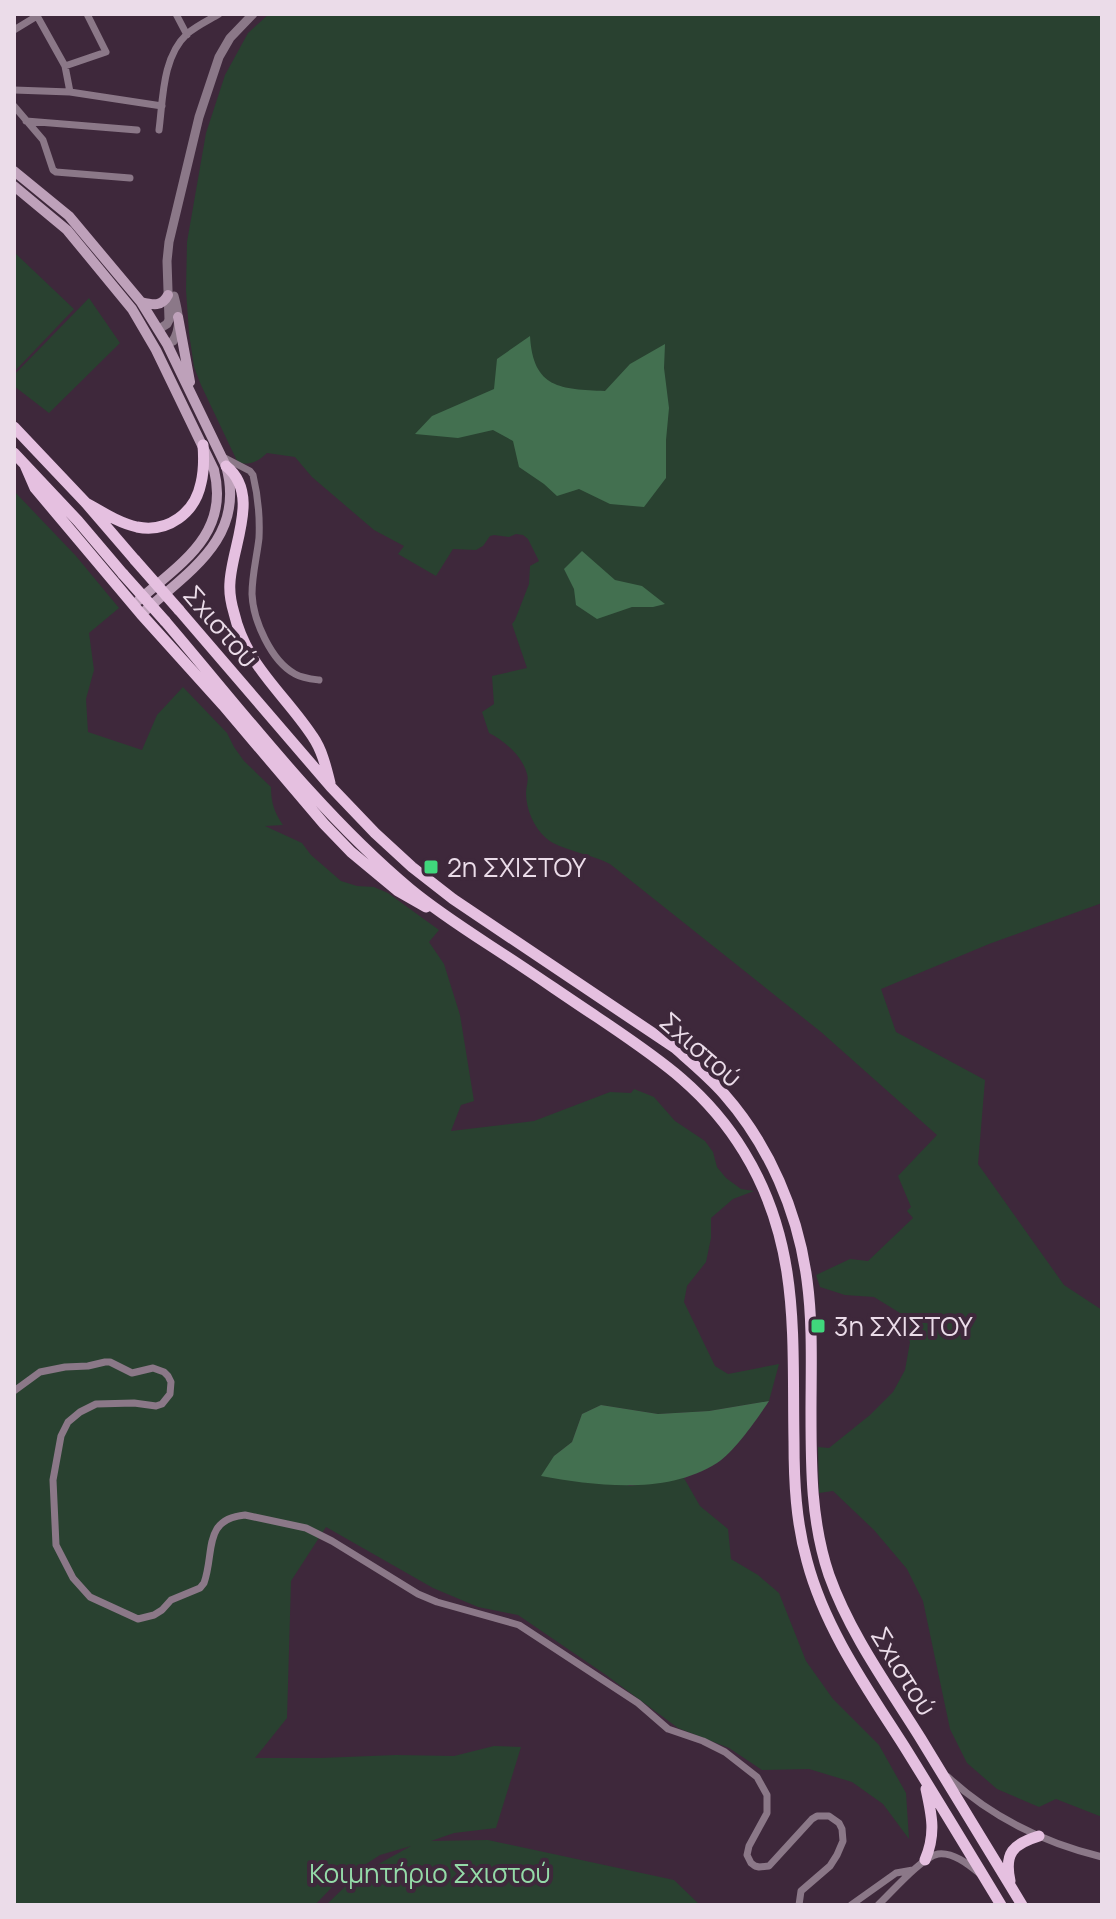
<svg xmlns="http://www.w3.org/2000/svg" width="1116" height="1919" viewBox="0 0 1116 1919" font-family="Manrope,sans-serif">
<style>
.green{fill:#294130}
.forest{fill:#437050}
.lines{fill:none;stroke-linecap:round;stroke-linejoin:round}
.minor{stroke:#8b7888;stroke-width:7}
.tertiary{stroke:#8b7888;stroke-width:9}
.secondary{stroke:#bea1ba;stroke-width:10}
.primary{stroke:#e5c0e0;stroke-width:11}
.primary-bridge{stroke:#e5c0e0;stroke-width:11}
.poi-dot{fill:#40d77c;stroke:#3e283b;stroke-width:3}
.labels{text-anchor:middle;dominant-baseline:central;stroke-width:8;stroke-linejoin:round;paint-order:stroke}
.street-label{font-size:26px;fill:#ebdce9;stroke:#3e283b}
.poi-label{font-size:26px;fill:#ebdce9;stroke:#3e283b;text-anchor:start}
.park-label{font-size:26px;fill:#94dba8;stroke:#3e283b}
</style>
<rect width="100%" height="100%" fill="#3e283b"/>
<path class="green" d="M269,14H1102V903L989,944L881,989L896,1032L985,1080L978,1164L1064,1285L1102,1310V1817L1056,1799L1039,1807L997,1789L967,1763L950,1729L923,1601L907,1569L874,1530L833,1491L819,1493L818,1447L829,1448L870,1415L893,1392L905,1370L910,1342L900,1313L874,1297L845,1295L820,1287L816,1275L850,1259L868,1261L913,1218L907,1211L911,1207L898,1176L937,1135L821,1032L610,864C592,854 559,850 546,838C534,828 526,809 526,793C526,787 529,780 527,774C523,757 504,740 489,733L482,712L494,704L492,676L527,668L512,624L515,620L529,584L530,566L539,561L528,539L523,535L516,534L509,537L494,535L490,536L483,546L476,550L453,549L436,576L398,554L404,546L374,530L312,477L295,457L267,453C258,462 250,465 238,463L201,385L194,367L189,333L186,290L187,242L206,133L225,75L248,33Z
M14,252L74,309L14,372Z
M89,298L120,343L49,413L14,386V375Z
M14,491L76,556L119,608L89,633L94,670L86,699L88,732L142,750L157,715L183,687L227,733L234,747L244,761L271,787C271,802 274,812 283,825L265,826L302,843L311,855L341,881L357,886L374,887L388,893L439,930L429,942L444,964L460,1015L474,1101L461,1105L451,1131L534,1121L610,1092L631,1093L634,1089L654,1097L675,1121L705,1141L713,1152L717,1167L726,1178L741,1189L754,1191L733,1199L711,1218V1238L706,1262L687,1286L684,1302L715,1366L728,1374L779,1364L769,1401L709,1411L658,1414L601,1405L582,1414L572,1442L554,1456L630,1486L684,1478L700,1506L728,1529L731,1559L758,1575L779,1593L806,1661L833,1699L879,1745L906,1793L909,1839L883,1804L852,1782L809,1769L762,1770L729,1748L678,1728L606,1675L518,1615L478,1607L433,1588L326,1527L291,1581L287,1718L255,1758H321L396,1755L454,1756L494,1746L521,1747L496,1828L454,1833L431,1841L488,1840L674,1880L700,1905H326L355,1877L411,1846L380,1855L334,1885L315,1905H14Z"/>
<path class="forest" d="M530,336C533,389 561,389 605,391L630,364L665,344L664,368L669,408L666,440V478L644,507L610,504L579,489L557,496L544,484L519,467L513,441L493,430L458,438L415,434L432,416L494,389L497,359Z
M582,551L615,580L642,586L665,604L653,607H632L597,619L576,605L574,589L564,569Z
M769,1401C757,1419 735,1451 717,1463C667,1495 596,1486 541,1476L554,1456L572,1442L582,1414L601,1405L658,1414L709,1411Z"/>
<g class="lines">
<path class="minor" d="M36,14L65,66L70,92
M176,14L187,35
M14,30L37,16
M65,66L106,52L87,14
M14,90L70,92L162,106
M14,106L43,140L53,170L56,172L130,178
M26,121L137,130
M159,130C163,100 162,57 187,34C196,26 209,20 219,14
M223,457L250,471L253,475C258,496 260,517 259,538C257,556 252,575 252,594C253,620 271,661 295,674C302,678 311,679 319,680
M14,1391L40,1372L65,1367L88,1366L105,1362H110L132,1373L153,1368L164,1372L168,1376L171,1382L170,1394L162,1404L156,1406L134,1403L96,1404L80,1412L68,1422L61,1436L53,1480L56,1545L73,1578L90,1597L138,1619L154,1615L162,1610L171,1600L200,1588L204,1583C215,1553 202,1519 245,1515L306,1528L332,1541L418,1594L437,1602L519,1625L638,1703L668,1729L703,1741L725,1752L757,1777L767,1795V1813L749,1846L747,1855L751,1863L755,1866L759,1867L769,1866L812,1819L817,1816H829L839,1823L842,1829L843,1841L837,1855L830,1866L801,1891L799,1905
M948,1777C991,1817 1045,1843 1102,1857
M851,1905L896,1873L913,1870
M878,1905C891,1893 922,1857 938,1854C953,1852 968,1864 979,1873"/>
<path class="tertiary" d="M159,329L167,324L169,320L167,261L169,242L199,117L219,57L230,38L253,14
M167,344L173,341C182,327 178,311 174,296"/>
<path class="secondary" d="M14,171L69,216L141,302L167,344L226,466C246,536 191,570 146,610
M14,186L67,230L132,309L156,350L214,470C230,534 181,563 139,600
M141,302C153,305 162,307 168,295
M178,317L190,382"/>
<path class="primary" d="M14,427L86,503L135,560
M14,453L78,521L123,574
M25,465L35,488L141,614L223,705L324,824L351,852L398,891L426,907
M226,466C261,494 232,545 230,582C229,593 231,603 234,613C246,666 285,694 313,737C322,750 326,767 330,783
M86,503C102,512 119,523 137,527C168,533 195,513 201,483C204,471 204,458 203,445
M179,610L331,787L375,833L412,867L453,899L675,1048C692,1063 709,1077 724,1094C769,1145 798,1212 807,1280C813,1324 811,1369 811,1413C811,1468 811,1522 829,1575C850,1634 888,1686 921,1739C955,1794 988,1850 1022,1905
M165,621C242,711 319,813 410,889C439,913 471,933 503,954C534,974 565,996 597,1017C656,1057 706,1089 744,1152C801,1245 792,1337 794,1441C794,1482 796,1522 807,1561C825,1629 867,1688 904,1746C937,1799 969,1852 1001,1905
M925,1860C936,1834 932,1816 926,1789
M1010,1881C1004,1853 1013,1844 1039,1836"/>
<path class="primary-bridge" d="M135,560L179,610
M123,574L165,621"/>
</g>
<g class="poi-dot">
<rect x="423" y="859" width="16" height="16" rx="4"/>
<rect x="810" y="1318" width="16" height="16" rx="4"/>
</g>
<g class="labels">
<g class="street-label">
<text transform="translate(221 626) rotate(49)">Σχιστού</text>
<text transform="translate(701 1049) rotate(41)">Σχιστού</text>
<text transform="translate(904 1671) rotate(58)">Σχιστού</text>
</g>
<g class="poi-label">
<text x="447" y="867">2η ΣΧΙΣΤΟΥ</text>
<text x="834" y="1326">3η ΣΧΙΣΤΟΥ</text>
</g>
<g class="park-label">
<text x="430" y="1873">Κοιμητήριο Σχιστού</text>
</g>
</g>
<rect width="1116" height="1919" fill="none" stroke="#ebdce9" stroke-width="32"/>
</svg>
